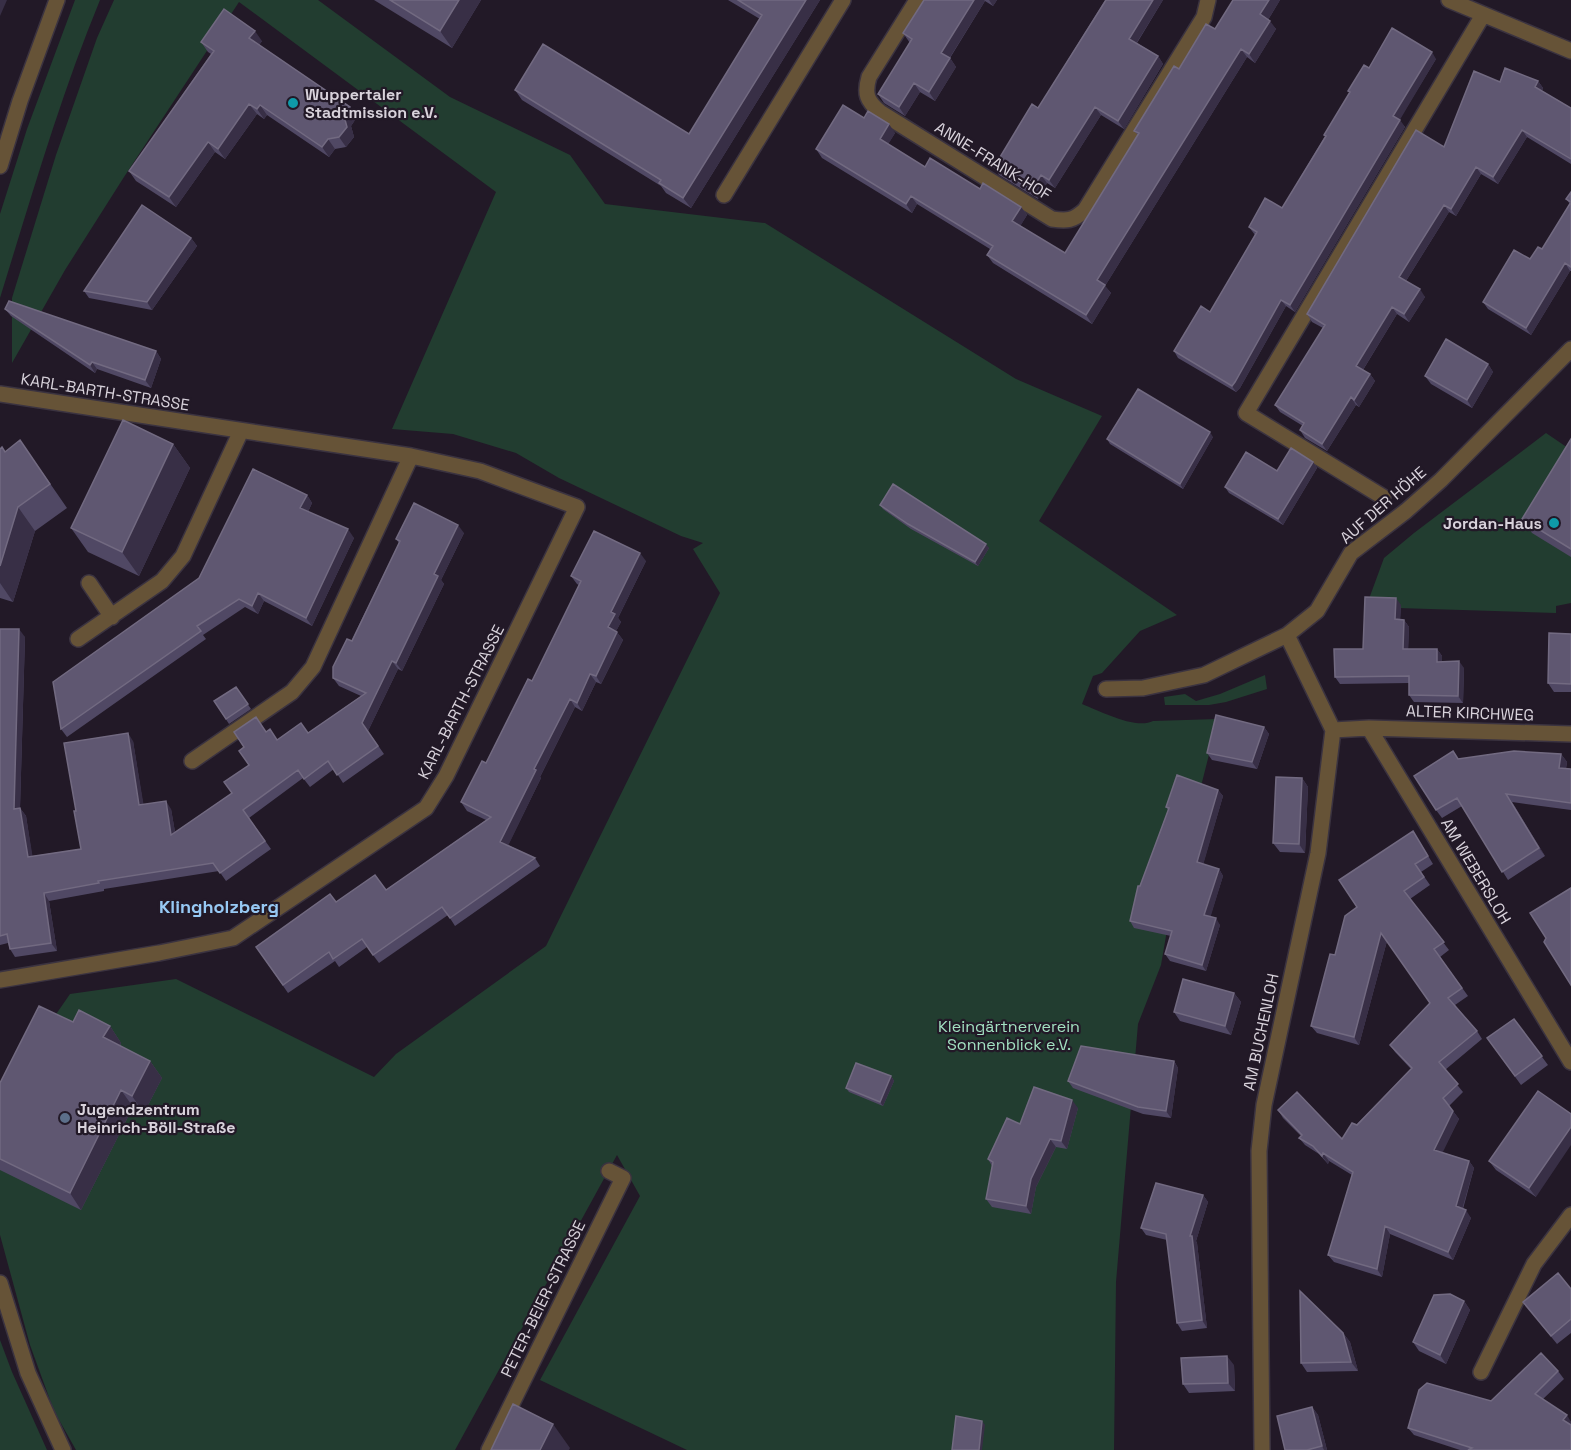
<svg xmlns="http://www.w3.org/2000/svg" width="1571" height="1450" viewBox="0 0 1571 1450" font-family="'Space Grotesk',sans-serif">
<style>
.green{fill:#223d30}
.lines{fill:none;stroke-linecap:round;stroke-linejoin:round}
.street-casing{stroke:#3b3340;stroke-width:18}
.street{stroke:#665337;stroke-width:15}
.wall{fill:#504864}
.shaded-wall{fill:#382f46}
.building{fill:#5f5771;stroke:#726a81;stroke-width:1.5}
.culture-dot{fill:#0f9aa8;stroke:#221927;stroke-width:2}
.service-dot{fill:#5c6f8a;stroke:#221927;stroke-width:2}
.labels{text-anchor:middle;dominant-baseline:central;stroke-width:4.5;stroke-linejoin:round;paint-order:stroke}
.poi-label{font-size:16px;font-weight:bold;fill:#d8d2db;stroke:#221927;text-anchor:start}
.street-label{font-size:16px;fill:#d8d2db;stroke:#221927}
.park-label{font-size:16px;fill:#a2e1c1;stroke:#221927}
.neighbourhood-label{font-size:18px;font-weight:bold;fill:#97c9f4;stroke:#221927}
</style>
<rect width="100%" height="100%" fill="#221927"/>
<path class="green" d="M75,0H100C60,97 31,198 0,298V214L27,129Z
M114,0H318L450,97L570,155L605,204L765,223L1016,379L1102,416L1039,521L1177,615L1140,631L1102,673L1093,676L1082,704C1100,711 1136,730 1153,721L1218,719L1172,901L1161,965L1138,1024L1116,1282L1114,1450H687L540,1380L640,1196L617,1155L455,1450H76L54,1411L30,1345L0,1235V1124L50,1023L70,994L176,979L374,1077L396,1054L546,946L720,593L693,549L703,543L681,536L559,478L516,453L453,434L392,429L496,192L239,2L124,177L65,270L12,363V298L56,155L97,38Z
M1546,433L1571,450V603L1556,606V613L1366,607L1384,558L1414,533Z
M1265,675L1267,689L1226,702L1209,705H1165L1164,697L1185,694L1196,701L1220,694Z
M0,1340L12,1372L47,1450H0Z"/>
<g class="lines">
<defs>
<path id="street" d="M917,0L869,77C864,94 867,101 880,112L1052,219C1067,221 1073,221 1085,210L1204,17L1208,0
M1449,0L1571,51
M0,166L20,101L57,0
M724,195L843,0
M0,394L411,456L480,471L577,507L446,776L426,808L233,938L159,953L0,980
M1383,497L1246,413L1483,15
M89,583L112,617
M78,639L162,581L183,556L241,431
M1106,689L1143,688L1204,675L1287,635L1317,611L1351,553L1406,511L1441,480L1571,349
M1369,728L1571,734
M1333,730L1369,728L1571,1062
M192,761L292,692L313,667L411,456
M0,1283L28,1373L63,1450
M1481,1372L1534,1264L1571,1215
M489,1450L623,1178L609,1171
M1262,1450L1259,1151L1264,1105L1318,853L1333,730L1287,635"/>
</defs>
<use href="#street" class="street-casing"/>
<use href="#street" class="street"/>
</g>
<path class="wall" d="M374,0H481L452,48Z
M728,0H820L691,208L666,193L661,186L522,100L515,90L689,134L760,19Z
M924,0H997L993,6L985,1L950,58L956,67L935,101L920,92L905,116L884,103L878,94L910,43L903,33Z
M1105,0H1163L1137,43L1158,56L1163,64L1124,129L1101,115L1055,188L1047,183L1038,199L999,175L994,167L1038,108Z
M1233,0H1280L1268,20L1276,29L1255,63L1247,57L1105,286L1111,293L1092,324L993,263L987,255L990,249L917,204L912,213L822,158L816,149L864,118L895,133L888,144L925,167L1021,207L1027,215L1020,226L1065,253L1138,135L1134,131L1179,69L1215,29Z
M262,41L259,45L357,117L351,126L354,137L346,147L335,149L329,157L267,115L264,119L257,114L225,159L215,152L176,207L136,181L129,171L211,54L208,52L201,42Z
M1436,59L1399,120L1405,127L1295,312L1286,306L1240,388L1236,392L1178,358L1174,351L1210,312L1255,235L1249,227L1282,208L1325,136L1324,135L1350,93L1348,91L1369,68Z
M1538,81L1543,88L1542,91L1571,108V164L1527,137L1498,184L1481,174L1456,216L1449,212L1406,281L1425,297L1409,322L1397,314L1363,370L1370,374L1375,381L1359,407L1356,405L1327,451L1305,438L1300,430L1303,426L1280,412L1275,405L1323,328L1312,322L1307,314L1444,147L1500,82Z
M1571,192V271H1570L1531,335L1488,309L1483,302L1542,249L1570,204L1566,199Z
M191,238L197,246L152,310L89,298L84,291Z
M5,309L156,351L161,359L151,388L97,369L95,373L11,316Z
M1488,364L1493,372L1472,408L1431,384L1425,376Z
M1213,437L1183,489L1110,444L1107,439Z
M1571,439V557L1532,533L1522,519Z
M20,440L67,508L35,531L13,602L0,598V449L5,452Z
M173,444L190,468L139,576L88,552L71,528Z
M1313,462L1317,468L1283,525L1229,493L1225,487L1277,471Z
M307,495L312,503L308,512L354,538L312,626L264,601L258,614L245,607L203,635L206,639L67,737L61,729L199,578Z
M880,505L989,548L978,566L911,529L883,509Z
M464,533L441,580L444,584L402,671L398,669L368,731L384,754L343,783L334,769L310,787L303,778L249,818L271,849L226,881L219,871L104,889V891L49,901L57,951L15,957L10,949L8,943L0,945V629L25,637L20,808L26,816L32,856L81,849L76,811L133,741L143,804L171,809L175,832L232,793L249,765L266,732L277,740L308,733L361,696L339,686L333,678L399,543L396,539Z
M646,561L618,618L621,622L616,631L623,640L601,684L596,682L582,711L575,707L540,777L541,778L508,845L535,858L540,866L455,926L448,915L379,963L367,947L339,967L335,961L288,993L256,947L336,902L386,890L486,820L467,811L461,802L486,763L532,681L579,585L577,584L571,576Z
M1401,605L1400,619L1404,620L1409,627L1408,649H1437L1442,656V662L1464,668L1463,703L1414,702L1409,695V683L1340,684L1335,677L1363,649Z
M1571,634V692H1554L1548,683Z
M236,687L251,709L229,724L214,701Z
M1264,727L1269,734L1257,769L1212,760L1207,753Z
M1561,754L1567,762L1566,769H1571V810L1512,802L1545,856L1508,880L1462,806L1442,818L1436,810L1459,759Z
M1302,778L1308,787L1305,853L1280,852L1273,843Z
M1218,790L1223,796L1203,864L1219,869L1223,876L1210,917L1220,925L1206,971L1170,961L1165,954L1171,936L1134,928L1130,921L1140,886L1168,810L1166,807Z
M1418,839L1433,864L1421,872L1430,885L1410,899L1449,950L1440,957L1468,996L1455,1005L1477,1031L1482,1039L1445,1070L1463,1092L1449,1106L1459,1119L1442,1152L1469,1161L1474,1168L1463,1209L1471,1218L1453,1260L1390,1234L1382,1277L1334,1262L1328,1255L1352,1175L1329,1161L1328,1164L1319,1154L1305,1145L1299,1138L1301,1136L1283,1118L1278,1110L1342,1139L1411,1069L1395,1052L1390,1045L1430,1003L1387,941L1359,1045L1317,1033L1311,1026L1335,955L1357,907Z
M1234,993L1241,1002L1231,1035L1180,1021L1174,1012Z
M1514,1019L1548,1065L1521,1085L1487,1038Z
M73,1022L110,1026L121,1043L120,1046L150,1061L162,1078L144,1113L133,1107L81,1210L0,1170V1083Z
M1174,1061L1178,1068L1171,1118L1143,1114L1073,1088L1068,1081Z
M891,1076L894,1081L883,1106L849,1092L846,1088Z
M1538,1091L1536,1197L1496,1170L1489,1161Z
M1078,1108L1067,1149L1056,1147L1036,1187L1031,1214L992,1207L986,1199L992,1166L988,1159L1020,1124Z
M1203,1195L1208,1202L1196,1241L1197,1243L1207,1328L1182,1331L1177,1323L1167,1240L1146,1235L1141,1228Z
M1571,1289V1333L1557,1344L1523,1302Z
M1464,1301L1470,1310L1446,1364L1419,1351L1413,1342Z
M1343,1333L1350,1342L1358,1371L1307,1372L1301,1363Z
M1234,1365L1235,1391L1189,1393L1183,1384Z
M1558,1371L1564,1379L1543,1399L1571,1422V1450H1460L1414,1435L1408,1428L1491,1401Z
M1312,1407L1318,1415L1327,1450H1285Z"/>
<path class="shaded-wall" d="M0,0H7L0,16Z
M459,0H481L452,48L440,31Z
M806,0H820L691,208L683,198Z
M974,0H984L985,1L947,62L941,53Z
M989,0H997L993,6Z
M1153,0H1163L1134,47L1129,39Z
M1269,0H1280L1266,23L1260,14Z
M1270,21L1276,29L1255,63L1249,54Z
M255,31L262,41L257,48L249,38Z
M1241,49L1247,57L1105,286L1111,293L1092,324L1086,315L1097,280Z
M1432,52L1436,59L1398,123L1393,116Z
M1158,56L1163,64L1124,129L1118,121Z
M950,58L956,67L935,101L929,92Z
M1538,81L1543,88L1540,94L1535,87Z
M914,83L920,92L905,116L899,107Z
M249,104L257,114L225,159L218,149Z
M260,105L267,115L264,119L257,109Z
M350,107L357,117L351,126L354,137L346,147L339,137L344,116Z
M1095,107L1101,115L1055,188L1049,180Z
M1400,120L1405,127L1295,312L1290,305Z
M889,124L895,133L886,148L880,139Z
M1522,130L1527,137L1498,184L1493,177Z
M328,139L335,149L329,157L322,147Z
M208,142L215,152L176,207L169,197Z
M1476,167L1481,174L1456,216L1451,209Z
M1041,175L1047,183L1038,199L1032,190Z
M911,196L917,204L912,213L906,204Z
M1444,205L1449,212L1404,284L1399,277Z
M1021,207L1027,215L1018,230L1012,221Z
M191,238L197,246L152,310L147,302Z
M1565,263L1570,271L1531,335L1526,328Z
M1420,289L1425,297L1409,322L1404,314Z
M1281,300L1286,306L1240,388L1236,392L1232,386Z
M1392,307L1397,314L1361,373L1356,366Z
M156,351L161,359L151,388L145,380Z
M92,362L97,369L95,373L90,365Z
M1488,364L1493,372L1472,408L1467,400Z
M1370,374L1375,381L1359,407L1354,400Z
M1351,397L1356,405L1327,451L1322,444Z
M1210,432L1213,437L1183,489L1180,484Z
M173,444L190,468L139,576L122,552Z
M1313,462L1317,468L1283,525L1278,519Z
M307,495L312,503L306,516L300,508Z
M18,507L35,531L13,602L0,583V566Z
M458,525L464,533L441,580L444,584L402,671L396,663L434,574Z
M348,529L354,538L312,626L306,618Z
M986,544L989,548L978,566L975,562Z
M640,553L646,561L618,618L621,622L614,635L608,627L611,612Z
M258,593L264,601L258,614L252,606Z
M1396,598L1401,605L1400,626L1395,619Z
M1404,620L1409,627L1408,656L1403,649Z
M19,629L25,637L20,808L26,816L34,865L28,857L14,809Z
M617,632L623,640L601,684L596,676Z
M1437,649L1442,656V669L1437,662Z
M392,661L398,669L368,731L362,723Z
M1459,661L1464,668L1463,703L1458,696Z
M590,674L596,682L582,711L577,703Z
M570,699L575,707L540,777L541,778L506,850L500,842L534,769Z
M1264,727L1269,734L1257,769L1252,762Z
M128,733L133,741L145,813L139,805Z
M1561,754L1567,762L1564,776L1559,768Z
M1302,778L1308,787L1305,853L1299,844Z
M1218,790L1223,796L1202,869L1197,862Z
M1506,794L1512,802L1545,856L1539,848Z
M166,801L171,809L177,843L171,835Z
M1219,869L1223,876L1209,922L1204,915Z
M44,893L49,901L57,951L51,943Z
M1216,918L1220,925L1206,971L1202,965Z
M1381,933L1387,941L1359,1045L1354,1037Z
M1234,993L1241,1002L1231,1035L1225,1026Z
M110,1026L121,1043L115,1054L103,1037Z
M150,1061L162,1078L144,1113L132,1096Z
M1174,1061L1178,1068L1171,1118L1166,1111Z
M891,1076L894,1081L883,1106L880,1102Z
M121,1090L133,1107L81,1210L70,1193Z
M1072,1100L1078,1108L1067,1149L1061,1141Z
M1453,1111L1459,1119L1440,1158L1434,1150Z
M1571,1127V1145L1536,1197L1529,1188Z
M1050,1139L1056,1147L1036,1187L1031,1214L1026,1206L1031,1179Z
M1323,1153L1329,1161L1328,1164L1322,1156Z
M1469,1161L1474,1168L1461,1213L1456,1206Z
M1203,1195L1208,1202L1196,1241L1197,1243L1207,1328L1202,1320L1190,1236Z
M1466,1210L1471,1218L1453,1260L1448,1252Z
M1385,1226L1390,1234L1382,1277L1377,1269Z
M1464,1301L1470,1310L1446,1364L1440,1355Z
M1343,1333L1350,1342L1358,1371L1351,1362Z
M1227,1356L1234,1365L1235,1391L1228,1383Z
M1312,1407L1318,1415L1327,1450H1324L1322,1446Z
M1567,1415L1571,1422V1424L1569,1428L1563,1420Z
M982,1421L985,1425L982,1450H979Z
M553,1424L570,1448L569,1450H540Z"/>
<path class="building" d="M390,0H459L440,31Z
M738,0H806L683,198L659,183L661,180L515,90L543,44L689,134L762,15Z
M924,0H974L941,53L950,58L929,92L914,83L899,107L878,94L912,39L903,33Z
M1106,0H1153L1129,39L1158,56L1118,121L1095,107L1049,180L1041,175L1032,190L994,167L1032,104L1038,108Z
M1233,0H1269L1260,14L1270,21L1249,54L1241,49L1097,280L1105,285L1086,315L987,255L993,246L911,196L906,204L816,149L843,105L864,118L868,111L889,124L880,139L925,167L930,158L980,189L983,183L1021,207L1012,221L1065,253L1139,133L1134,131L1174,66L1179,69L1206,24L1215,29Z
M224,9L255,31L249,38L350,107L344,116L347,127L339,137L328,139L322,147L260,105L257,109L249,104L218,149L208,142L169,197L129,171L214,51L201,42Z
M1392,28L1432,52L1393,116L1400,120L1290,305L1281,300L1235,382L1232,386L1174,351L1201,306L1210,312L1257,232L1249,227L1265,198L1282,208L1326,136L1324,135L1350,92L1348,91L1364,65L1369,68Z
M1505,68L1538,81L1535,87L1571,108V159L1522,130L1493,177L1476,167L1451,209L1444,205L1399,277L1420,289L1404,314L1392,307L1356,366L1370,374L1354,400L1351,397L1322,444L1300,430L1304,423L1275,405L1325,325L1307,314L1416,130L1444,147L1474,71L1500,82Z
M1571,192V267L1565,263L1526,328L1483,302L1514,250L1530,259L1538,247L1542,249L1571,202L1566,199Z
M142,205L191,238L147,302L84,291Z
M9,301L156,351L145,380L92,362L90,365L5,309Z
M1446,339L1488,364L1467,400L1425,376Z
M1138,389L1210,432L1180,484L1107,439Z
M123,420L173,444L122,552L71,528Z
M1571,439V549L1522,519Z
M20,440L50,484L18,507L0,566V449L2,447L5,452Z
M1291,448L1313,462L1278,519L1225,487L1246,452L1277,471Z
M253,469L307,495L300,508L348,529L306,618L258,593L252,606L239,599L197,626L201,631L61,729L53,682L199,578Z
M893,484L986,544L975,562L908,524L880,505Z
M414,503L458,525L434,574L438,576L396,663L392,661L362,723L378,746L337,775L328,761L304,779L298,770L243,810L265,841L220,873L213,863L98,881L99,883L44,893L51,943L10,949L7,934L0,936V629H19L14,809L20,808L28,857L81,849L74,811H76L64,743L128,733L139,805L166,801L171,835L232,793L224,782L249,765L239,751L244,747L234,732L256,717L266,732L270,729L277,740L301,723L308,733L366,693L333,678V667L347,639L352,641L400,541L396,539Z
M594,531L640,553L611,612L615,614L608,627L617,632L596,676L590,674L577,703L570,699L534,769L536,770L500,842L535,858L450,918L442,907L373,955L362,939L333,959L329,952L283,985L256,947L330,894L336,902L375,875L386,890L491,817L461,802L482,761L486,763L528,679L532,681L581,581L571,576Z
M1365,597L1396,598L1395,619L1404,620L1403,649H1437V662L1459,661L1458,696L1409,695V676L1335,677L1334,649H1363Z
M1549,633L1571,634V684L1548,683Z
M236,687L248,704L226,719L214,701Z
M1216,715L1264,727L1252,762L1207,753Z
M1453,751L1458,759L1514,751L1561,754L1559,768L1571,769V803L1506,794L1539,848L1502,872L1457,798L1436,810L1414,776Z
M1177,775L1218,790L1197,862L1219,869L1204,915L1216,918L1202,965L1165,954L1172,931L1130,921L1138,886H1140L1169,808L1166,807Z
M1276,777L1302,778L1299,844L1273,843Z
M1413,831L1428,856L1415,864L1424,877L1404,891L1444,942L1434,949L1462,988L1448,998L1477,1031L1439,1062L1458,1084L1443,1098L1453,1111L1434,1150L1469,1161L1456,1206L1466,1210L1448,1252L1385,1226L1377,1269L1328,1255L1353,1172L1323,1153L1322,1156L1313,1146L1299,1138L1302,1135L1278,1110L1297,1092L1342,1139L1352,1123L1357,1125L1412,1068L1390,1045L1430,1003L1381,933L1354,1037L1311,1026L1330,954L1335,955L1345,916L1357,907L1339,880Z
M1571,888V985L1544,942L1546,938L1530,913Z
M1183,979L1234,993L1225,1026L1174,1012Z
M39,1006L73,1022L79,1010L110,1026L103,1037L150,1061L132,1096L121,1090L70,1193L0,1159V1083Z
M1514,1019L1542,1056L1515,1076L1487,1038Z
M1081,1046L1174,1061L1166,1111L1138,1107L1068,1081Z
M856,1063L891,1076L880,1102L846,1088Z
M1034,1087L1072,1100L1061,1141L1050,1139L1031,1179L1026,1206L986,1199L993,1162L988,1159L1007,1118L1020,1124Z
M1538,1091L1571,1114V1127L1529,1188L1489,1161Z
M1156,1183L1203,1195L1190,1236H1192L1202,1320L1177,1323L1166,1234L1141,1228Z
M1558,1273L1571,1289V1319L1551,1336L1523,1302Z
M1300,1291L1343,1333L1351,1362L1301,1363Z
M1450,1294L1464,1301L1440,1355L1413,1342L1434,1295Z
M1541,1353L1558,1371L1535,1394L1567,1415L1563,1420L1571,1425V1450H1468L1472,1448L1408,1428L1419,1390L1427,1383L1491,1401Z
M1227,1356L1228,1383L1183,1384L1181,1358Z
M513,1404L553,1424L540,1450H491Z
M1312,1407L1322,1446L1307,1450H1285L1277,1416Z
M956,1416L982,1421L979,1450H952Z"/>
<g class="culture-dot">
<circle cx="293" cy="103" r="6"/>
<circle cx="1554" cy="523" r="6"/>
</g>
<circle class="service-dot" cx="65" cy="1118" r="6"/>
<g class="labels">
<g class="poi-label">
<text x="305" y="94">Wuppertaler<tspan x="305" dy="18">Stadtmission e.V.</tspan></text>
<text x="1542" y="523" text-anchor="end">Jordan-Haus</text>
<text x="77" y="1109">Jugendzentrum<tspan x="77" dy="18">Heinrich-Böll-Straße</tspan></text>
</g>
<g class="street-label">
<text transform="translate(993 161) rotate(32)">ANNE-FRANK-HOF</text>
<text transform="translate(105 392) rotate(9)">KARL-BARTH-STRASSE</text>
<text transform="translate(1383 505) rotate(-41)">AUF DER HÖHE</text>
<text transform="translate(461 702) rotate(-63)">KARL-BARTH-STRASSE</text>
<text transform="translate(1470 713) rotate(2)">ALTER KIRCHWEG</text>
<text transform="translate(1476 871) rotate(59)">AM WEBERSLOH</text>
<text transform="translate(1261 1032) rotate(-78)">AM BUCHENLOH</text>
<text transform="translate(543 1299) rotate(-64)">PETER-BEIER-STRASSE</text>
</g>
<g class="park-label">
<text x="1009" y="1026">Kleingärtnerverein<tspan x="1009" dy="18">Sonnenblick e.V.</tspan></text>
</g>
<g class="neighbourhood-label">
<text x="219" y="906">Klingholzberg</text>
</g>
</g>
</svg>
